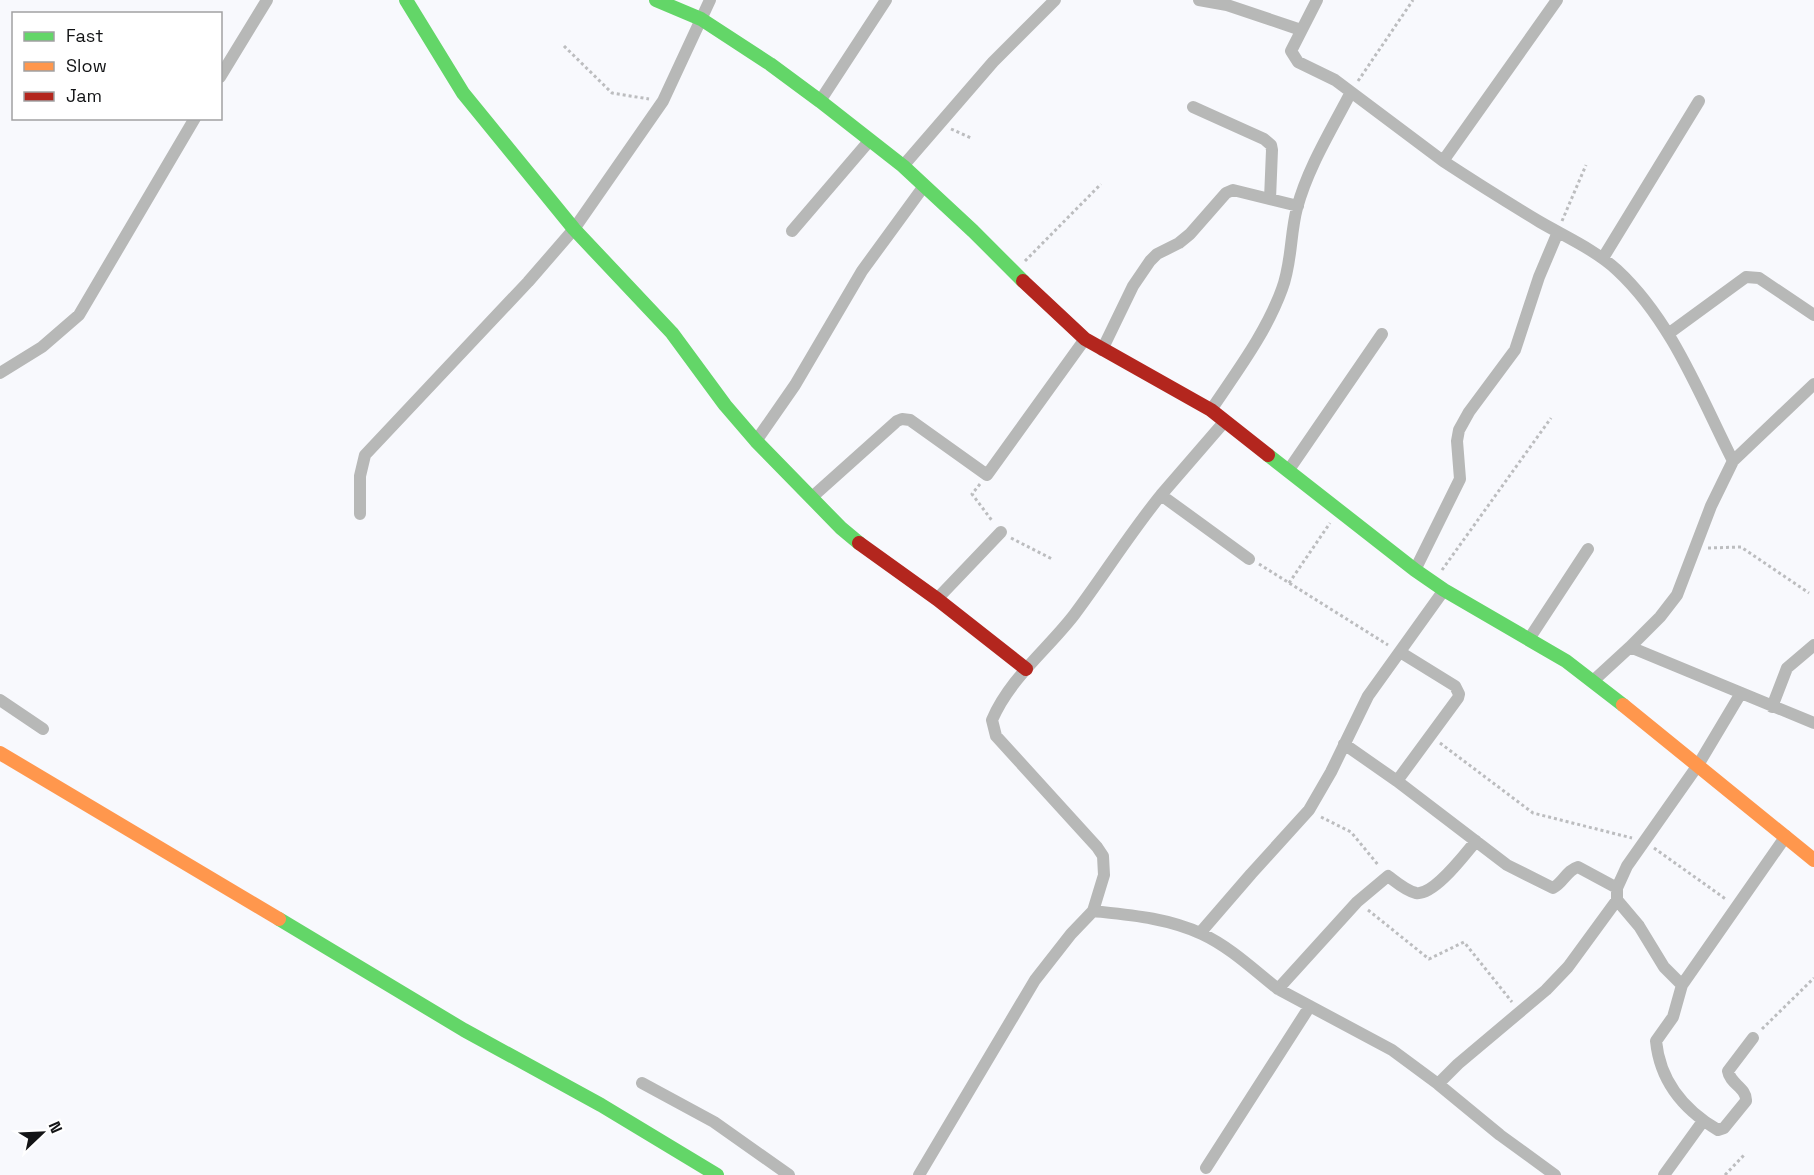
<svg xmlns="http://www.w3.org/2000/svg" width="1814" height="1175" viewBox="0 0 1814 1175" font-family="'Space Grotesk',sans-serif">
<style>
.lines{fill:none;stroke-linecap:round;stroke-linejoin:round}
.path{stroke:#bcbdbf;stroke-width:3;stroke-dasharray:3 3;stroke-linecap:butt}
.street{stroke:#b7b8b7;stroke-width:12}
.fast{stroke:#63d668;stroke-width:14}
.slow{stroke:#ff974d;stroke-width:14}
.jam{stroke:#b3261e;stroke-width:14}
</style>
<rect width="100%" height="100%" fill="#f8f9fd"/>
<g class="lines">
<path class="path" d="M564,46L612,93L649,99
M1358,81L1413,0
M951,129L971,138
M1562,221L1586,165
M1025,261L1101,184
M980,484L972,494L993,522
M1011,538L1052,559
M1708,548L1741,547L1809,593
M1259,564L1388,645
M1442,570L1551,418
M1289,583L1330,523
M1440,743L1533,813L1632,838
M1321,817L1351,832L1379,866
M1654,848L1727,900
M1368,910L1429,959L1464,942L1512,1002
M1762,1029L1814,978
M1725,1175L1745,1154"/>
<path class="street" d="M1199,0L1227,5L1301,30
M1317,0L1291,51L1298,62L1335,80L1443,161L1557,0
M220,77L267,0
M820,101L886,0
M1193,107L1264,139L1271,145L1272,150L1270,199
M1443,161C1475,182 1507,202 1540,222C1566,237 1595,250 1617,270C1672,321 1700,396 1733,461
M903,166L993,62L1055,0
M792,231L870,140
M1603,258L1699,101
M1668,334L1746,277L1759,278L1814,315
M1102,350L1133,286L1150,261L1157,254L1179,243L1190,234L1226,193L1233,190L1298,206
M0,373L42,347L79,315L195,118
M1814,384L1733,461L1711,506L1677,595L1660,617L1630,647L1814,723
M1211,410C1237,371 1266,333 1282,289C1292,263 1290,234 1297,208C1308,167 1332,129 1351,92
M1225,421L1161,495L1249,559
M756,441L795,385L862,271L924,186
M1288,471L1382,334
M811,498L897,421L902,419L910,420L987,475L1085,339
M360,514V476L365,455L528,282L574,229L663,101L710,0
M1415,570L1460,479L1457,441L1459,430L1469,412L1515,350L1539,277L1558,232
M937,599L1001,532
M1529,639L1588,549
M1593,681L1630,647
M0,700L43,729
M1772,707L1787,668L1814,645
M1344,744L1397,781L1507,865L1553,888C1563,883 1567,870 1578,867L1617,888
M1397,781L1458,698L1459,694L1455,686L1400,652
M1476,841C1465,854 1434,896 1416,893C1406,891 1396,882 1388,876L1357,902L1278,989L1392,1050L1438,1084L1500,1135L1555,1175
M1617,900L1639,926L1664,967L1682,985L1786,836
M1093,911C1130,915 1168,918 1202,934C1230,947 1254,970 1278,989
M1200,933L1251,874L1309,810L1331,772L1368,696L1444,590
M1682,985L1673,1017L1656,1041C1660,1081 1684,1110 1718,1130L1724,1128L1746,1101C1747,1088 1730,1084 1728,1071L1753,1038
M642,1083L714,1122L789,1175
M1438,1084L1458,1064L1546,990L1568,967L1617,900V888L1627,866L1698,765L1741,693
M1206,1168L1310,1006
M919,1175L1035,980L1071,934L1093,911L1104,875L1103,856L1097,847L996,736L992,720C1010,678 1047,650 1074,615C1104,575 1130,533 1161,495
M1664,1175L1703,1121"/>
<path class="fast" d="M406,0L463,93L574,229L672,333L725,405L756,441L841,528L859,543
M656,0L701,19L770,64L820,101L903,166L973,231L1023,281
M1268,455L1415,570L1444,590L1566,661L1623,705
M279,919L464,1030L601,1105L717,1175"/>
<path class="slow" d="M1623,705L1814,860
M0,753L279,919"/>
<path class="jam" d="M1023,281L1085,339L1211,410L1268,455
M859,543L937,599L1026,669"/>
</g>
<rect x="12" y="12" width="210" height="108" fill="#ffffff" stroke="#a1a1a2" stroke-width="1.5"/>
<rect x="24" y="32" width="30" height="9" fill="#63d668" stroke="#a1a1a2" stroke-width="1.5"/>
<text x="66" y="42" font-size="18" fill="#131416">Fast</text>
<rect x="24" y="62" width="30" height="9" fill="#ff974d" stroke="#a1a1a2" stroke-width="1.5"/>
<text x="66" y="72" font-size="18" fill="#131416">Slow</text>
<rect x="24" y="92" width="30" height="9" fill="#b3261e" stroke="#a1a1a2" stroke-width="1.5"/>
<text x="66" y="102" font-size="18" fill="#131416">Jam</text>
<g transform="translate(42 1133) rotate(67)" stroke="#ffffff" stroke-width="4.5" paint-order="stroke">
<path d="M0-4.5L10 22L0 15L-10 22Z" fill="#131416"/>
<text y="-9" font-size="16" font-weight="bold" text-anchor="middle" fill="#131416">N</text>
</g>
</svg>
